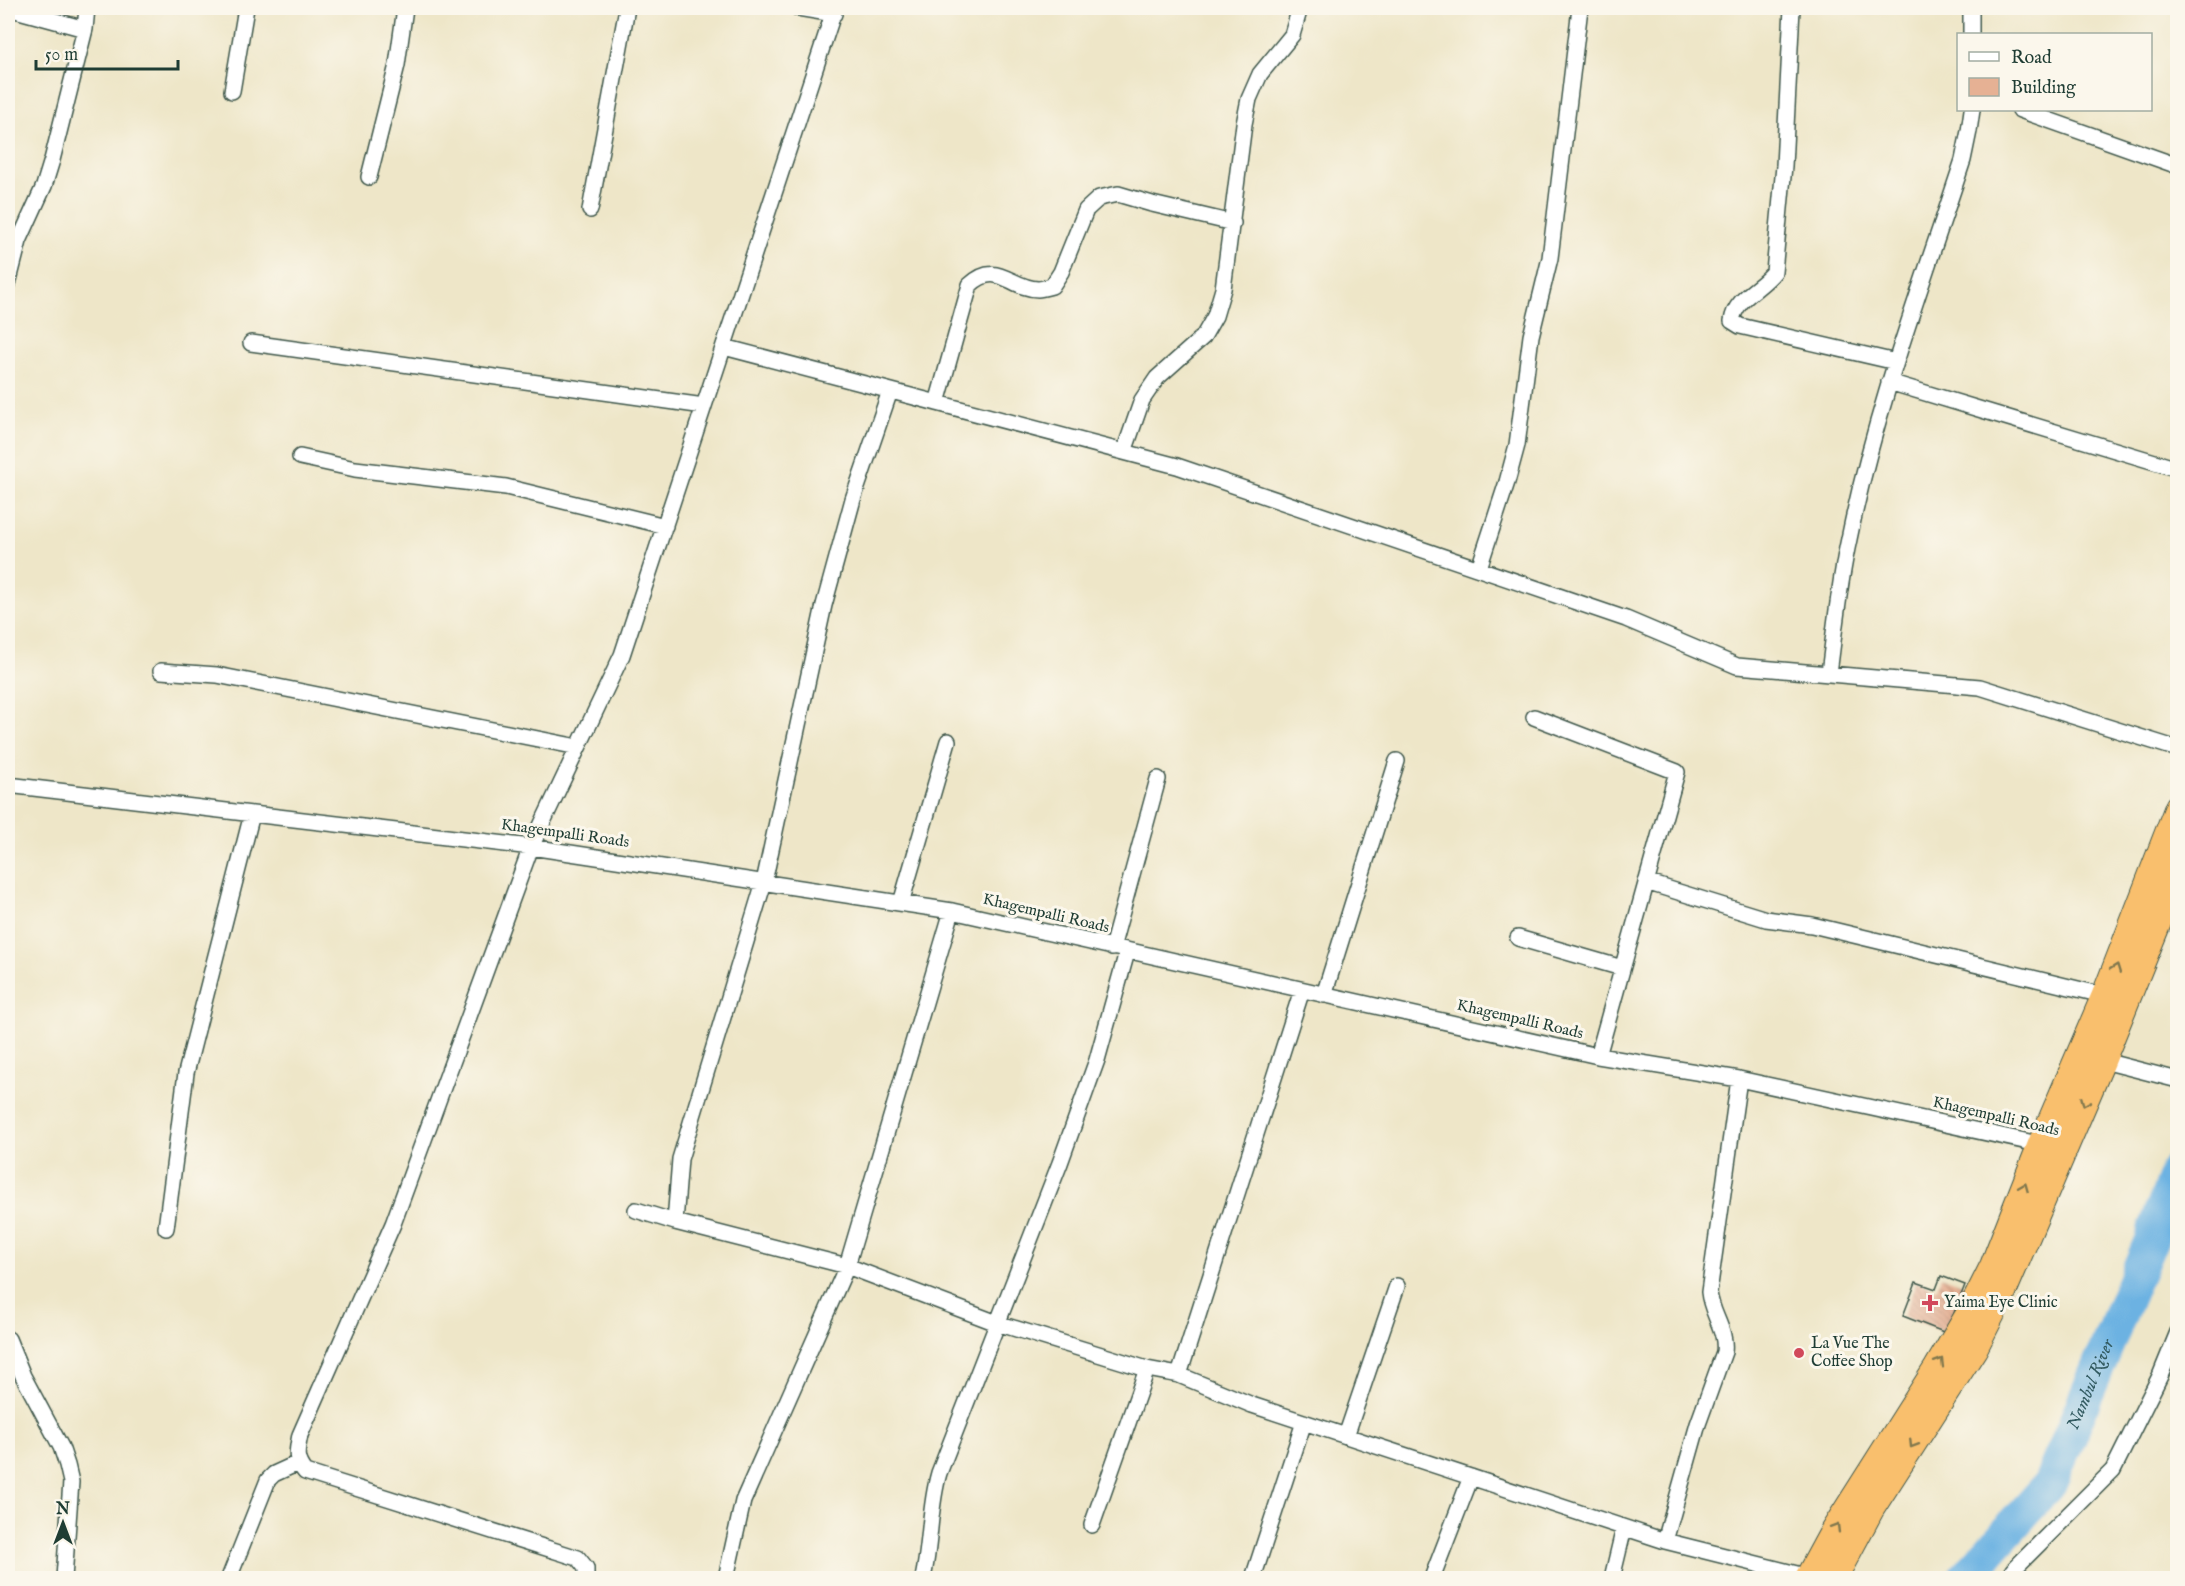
<svg xmlns="http://www.w3.org/2000/svg" width="2185" height="1586" viewBox="0 0 2185 1586" font-family="'IM FELL English',serif">
<style>
.lines{fill:none;stroke-linecap:round;stroke-linejoin:round}
.river{stroke:#6cb2e2;stroke-width:34}
.building{fill:url(#building-back-hatch)}
.minor-casing{stroke:#3e564a;stroke-width:18}
.trunk-casing{stroke:#3e564a;stroke-width:28}
.minor{stroke:#fff;stroke-width:15}
.trunk{stroke:#f9bf6d;stroke-width:26}
.oneway{stroke:#81784e}
.poi-dot{fill:#d1495b;stroke:#fbf7ec;stroke-width:2}
.labels{text-anchor:middle;dominant-baseline:central;stroke-width:6;stroke-linejoin:round;paint-order:stroke}
.street-label{font-size:16px;fill:#1f3d34;stroke:#fbf7ec}
.poi-label{font-size:16px;fill:#1f3d34;stroke:#fbf7ec;text-anchor:start}
.water-label{font-size:18px;font-style:italic;fill:#325a60;stroke:#fbf7ec}
</style>
<defs>
<pattern id="building-back-hatch" width="6" height="6" patternUnits="userSpaceOnUse" patternTransform="scale(1.5)"><rect width="6" height="6" fill="#e6b194"/><path d="M-1 5l2 2M0 0l6 6M5-1l2 2" fill="none" stroke="#ba917a"/></pattern>
</defs>
<rect width="100%" height="100%" fill="#fbf7ec"/>
<filter id="ink" filterUnits="userSpaceOnUse"><feTurbulence type="fractalNoise" baseFrequency=".0167" numOctaves="2"/><feDisplacementMap in="SourceGraphic" scale="12" xChannelSelector="R" yChannelSelector="G"/><feConvolveMatrix kernelMatrix="1 2 1 2 8 2 1 2 1" color-interpolation-filters="sRGB"/></filter>
<filter id="wash" filterUnits="userSpaceOnUse"><feTurbulence type="fractalNoise" baseFrequency=".008" numOctaves="4" result="noise"/><feDisplacementMap in="SourceGraphic" scale="24" xChannelSelector="R" yChannelSelector="G"/><feGaussianBlur stdDeviation="1.35" result="paint"/><feColorMatrix in="noise" values="0 0 0 0 0 0 0 0 0 0 0 0 0 0 0 0 0 1.4 0 .05"/><feComposite in="paint" operator="in"/></filter>
<g filter="url(#wash)">
<rect width="100%" height="100%" fill="#eee6c8"/>
<g class="lines">
<path class="river" id="s1" d="M1965,1578L2049,1485L2151,1240L2178,1168"/>
</g>
<g id="blocks">
<path class="building" d="M1941,1276L1965,1285L1946,1333L1903,1316L1916,1282L1936,1289Z"/>
</g>
</g>
<g filter="url(#ink)">
<use href="#blocks" fill-opacity="0" stroke="#3e564a" stroke-width="1.5"/>
<g class="lines">
<defs>
<path id="minor" d="M8,8L85,29
M798,8L834,14
M1792,8L1784,166L1774,272C1761,289 1735,298 1732,321L1740,326L1896,362
M1971,8V34
M232,91L246,8
M2020,110L2178,166
M369,177L397,65L405,8
M590,210L627,8
M8,284L19,241L44,186L52,160L85,29L87,8
M251,343L704,406
M724,347L1177,466L1626,619L1737,666L1980,687L2178,749
M1889,382L2178,469
M937,403L970,285C997,259 1011,289 1038,289C1042,289 1048,287 1052,286L1061,272L1086,210L1099,198L1118,194L1152,204L1233,223
M1124,452L1142,400L1157,378L1203,337L1215,316L1223,289L1244,124L1249,99L1260,74L1292,35L1300,8
M300,457L355,469L506,487L665,526
M1479,568L1507,482L1517,445L1531,336L1550,258L1580,8
M161,671L217,675L578,747
M1829,673C1835,628 1839,583 1849,539C1875,410 1922,285 1963,160L1969,131L1972,110
M1534,717L1677,772L1598,1056
M8,785L531,847L952,911L1598,1056L1739,1079L2047,1146
M1646,882L1766,919L1812,925L2111,997
M901,903L948,741
M1518,938L1622,968
M1112,948L1158,779
M1324,995L1397,761
M2096,1059L2178,1080
M636,1210L675,1222L847,1266L997,1323L1147,1369L1179,1375L1252,1405L1665,1541L1813,1578
M675,1222L680,1159L764,882L824,605L853,499L890,391
M166,1228L186,1073L252,814
M8,1339L23,1376L61,1447L67,1465L71,1482L64,1578
M1179,1375L1302,990
M1346,1436L1397,1286
M1092,1525L1147,1369
M1665,1541L1698,1424L1724,1352C1727,1330 1711,1314 1709,1292L1739,1079
M229,1578L268,1480L274,1474L298,1463
M586,1578V1568L578,1558L305,1472C294,1459 297,1451 300,1435L393,1224L531,847L622,655L835,8
M726,1578L743,1501L847,1266L952,911
M923,1578C931,1543 929,1507 939,1473L1060,1163L1097,1060L1127,952
M1253,1578L1304,1422
M1432,1578L1471,1477
M1612,1578L1624,1528
M2008,1578L2013,1570L2113,1470L2160,1376L2178,1332"/>
<path id="trunk" d="M1808,1578L1834,1530L1937,1368L1969,1314L1993,1266L2041,1144L2105,995L2178,807
M1834,1578L1871,1509L1974,1349L2004,1290L2102,1061L2178,873"/>
</defs>
<use href="#minor" class="minor-casing"/>
<use href="#trunk" class="trunk-casing"/>
<use href="#minor" class="minor"/>
<use href="#trunk" class="trunk"/>
</g>
<defs><path id="oneway-chevron" d="M-2-3.5L2.5 0L-2 3.5" fill="none" stroke-width="1.6" stroke-linecap="round" stroke-linejoin="round" transform="scale(1.5)"/></defs>
<g class="oneway">
<use href="#oneway-chevron" transform="translate(2116 968) rotate(-69)"/>
<use href="#oneway-chevron" transform="translate(2085 1102) rotate(113)"/>
<use href="#oneway-chevron" transform="translate(2024 1187) rotate(-68)"/>
<use href="#oneway-chevron" transform="translate(1940 1362) rotate(-59)"/>
<use href="#oneway-chevron" transform="translate(1913 1444) rotate(122)"/>
<use href="#oneway-chevron" transform="translate(1836 1527) rotate(-59)"/>
</g>
</g>
<g class="poi-dot">
<path d="M1927 1294h6v6h6v6h-6v6h-6v-6h-6v-6h6z"/>
<circle cx="1799" cy="1353" r="6"/>
</g>
<g class="labels">
<g class="street-label">
<text transform="translate(565 834) rotate(8)">Khagempalli Roads</text>
<text transform="translate(1046 914) rotate(13)">Khagempalli Roads</text>
<text transform="translate(1520 1020) rotate(13)">Khagempalli Roads</text>
<text transform="translate(1996 1117) rotate(13)">Khagempalli Roads</text>
</g>
<g class="poi-label">
<text x="1944" y="1303">Yaima Eye Clinic</text>
<text x="1811" y="1344">La Vue The<tspan x="1811" dy="18">Coffee Shop</tspan></text>
</g>
<g class="water-label">
<text stroke="none"><textPath href="#s1" startOffset="234">Nambul River</textPath></text>
</g>
</g>
<rect width="2185" height="1586" fill="none" stroke="#fbf7ec" stroke-width="30"/>
<rect x="1957" y="33" width="195" height="78" fill="#fbf7ec" stroke="#a3ada2" stroke-width="1.5"/>
<rect x="1969" y="52" width="30" height="9" fill="#ffffff" stroke="#a3ada2" stroke-width="1.5"/>
<text x="2011" y="63" font-size="18" fill="#1f3d34">Road</text>
<rect x="1969" y="78" width="30" height="18" fill="#e6b194" stroke="#a3ada2" stroke-width="1.5"/>
<text x="2011" y="93" font-size="18" fill="#1f3d34">Building</text>
<g transform="translate(63 1523)" stroke="#fbf7ec" stroke-width="4.5" paint-order="stroke">
<path d="M0-4.5L10 22L0 15L-10 22Z" fill="#1f3d34"/>
<text y="-9" font-size="16" font-weight="bold" text-anchor="middle" fill="#1f3d34">N</text>
</g>
<path d="M36 60v9h142v-9" fill="none" stroke="#1f3d34" stroke-width="3"/>
<text x="45" y="60" font-size="18" fill="#1f3d34" stroke="#fbf7ec" stroke-width="4.5" paint-order="stroke">50 m</text>
</svg>
